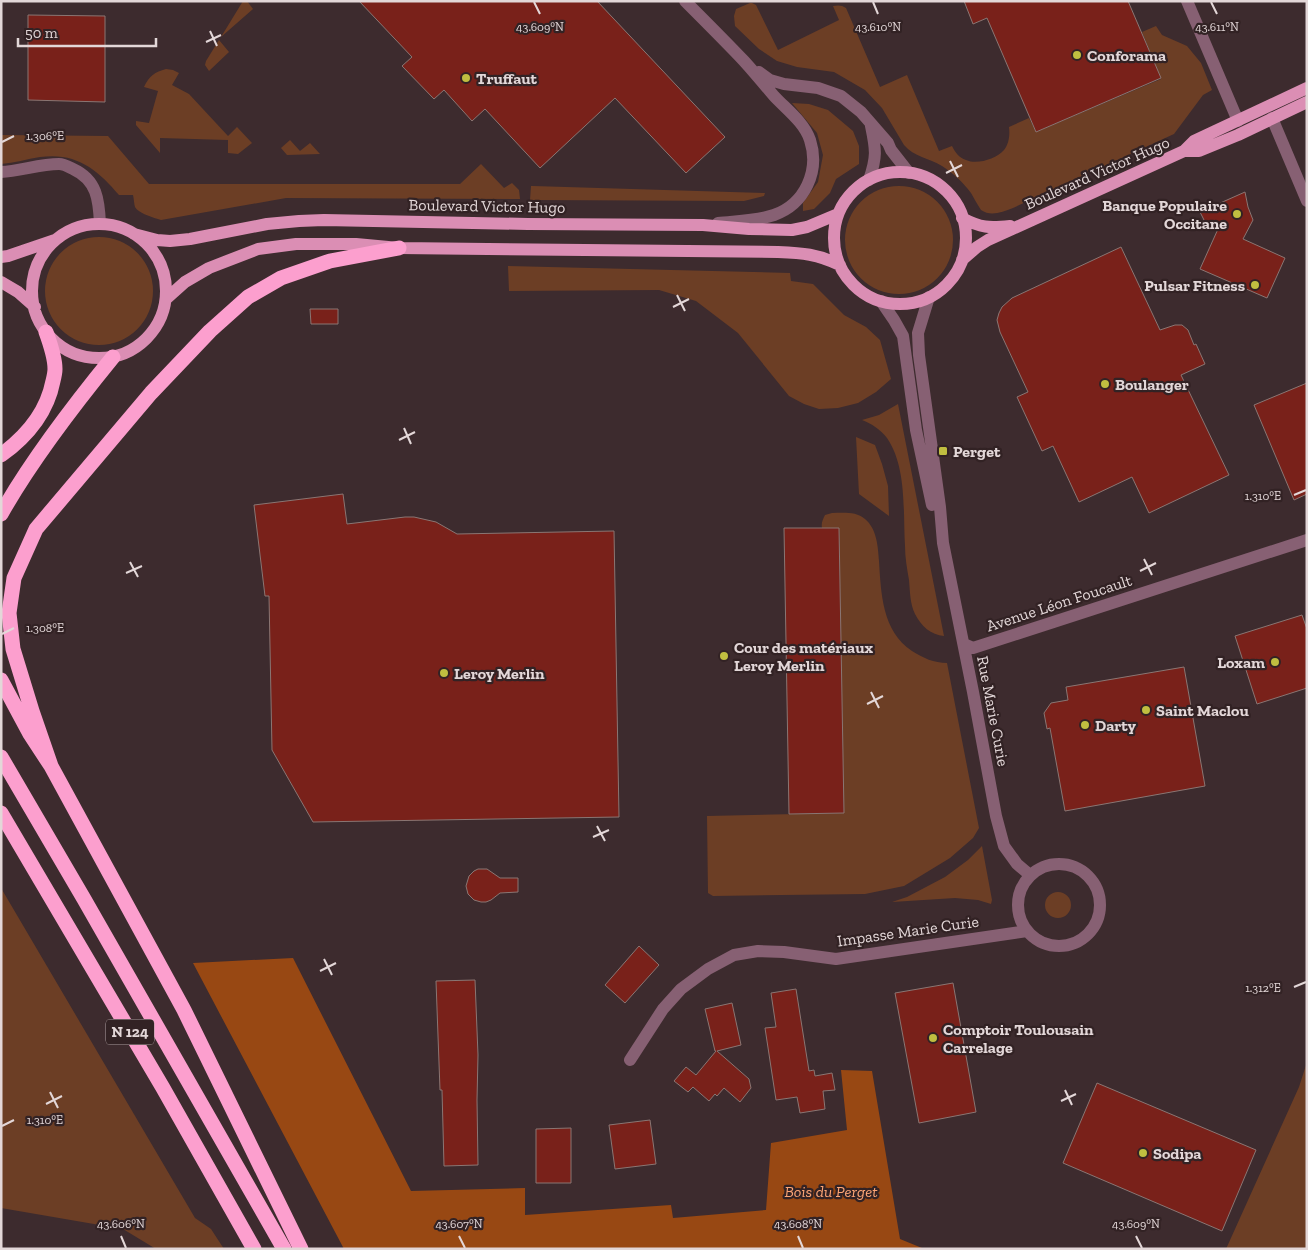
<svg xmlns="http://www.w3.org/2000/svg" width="1308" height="1250" viewBox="0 0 1308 1250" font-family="'Zilla Slab',serif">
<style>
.green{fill:#6c3e25}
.forest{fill:#984813}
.building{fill:#79211a;stroke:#8a7673}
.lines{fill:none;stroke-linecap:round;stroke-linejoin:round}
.minor{stroke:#876073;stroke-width:12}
.major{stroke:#db8eb4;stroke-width:12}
.highway{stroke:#fc9fce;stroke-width:15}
.ticks{fill:none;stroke:#e3d7d8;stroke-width:2}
.poi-dot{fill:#c0be40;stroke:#322224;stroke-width:2}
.labels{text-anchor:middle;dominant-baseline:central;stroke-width:4.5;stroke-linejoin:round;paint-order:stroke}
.shield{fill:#322224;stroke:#aea1a2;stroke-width:1}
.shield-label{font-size:15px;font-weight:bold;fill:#e3d7d8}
.poi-label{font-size:16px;font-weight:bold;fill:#e3d7d8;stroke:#322224;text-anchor:start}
.street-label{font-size:16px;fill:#e3d7d8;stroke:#322224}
.park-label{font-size:16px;font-style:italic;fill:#fea676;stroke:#322224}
.ticks-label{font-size:12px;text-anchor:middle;fill:#e3d7d8;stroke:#322224;stroke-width:4.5;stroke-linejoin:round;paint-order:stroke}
</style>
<rect width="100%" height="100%" fill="#3d2b2e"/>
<path class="green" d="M243,1H247L253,9L221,37Z
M750,3H752L756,5L778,50L839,20L833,6C838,5 842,5 846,8L880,87L907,75L939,151L952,146C955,152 959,158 966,160C977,165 996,159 1004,150C1009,144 1010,135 1009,127L1029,118L1036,132L1161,79L1142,32L1156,26L1162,35L1187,46L1201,63L1212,90L1203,95L1174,134L1013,208C1002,212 991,217 981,210C977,204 974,198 971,193C963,182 953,173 942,166C929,158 914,157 904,145L882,108L865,90L834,72L797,67L777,61L759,49L735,26L734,16L736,9Z
M219,40L229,52L209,71L205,65L206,61Z
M166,69L173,70L179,73L172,85L189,94L228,136L237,127L252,143L238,154L228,153V140L160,138V153L136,125V121L149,123L158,91L144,87C149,76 155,72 166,69Z
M792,103L809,104L828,110L853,131L859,146V164L836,179L830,193L814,209L803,211V203L818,182L823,155L817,133Z
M1,135L108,136L149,184H460L481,164L504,188L512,183L519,190L520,199L286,198L161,220C154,218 138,213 135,207C134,204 134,199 133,195H119C97,169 76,152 40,157C27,159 14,163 1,164Z
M290,140L300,151L310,143L320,154L287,155L281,148Z
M845 240a54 54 0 1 1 108 0a54 54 0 1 1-108 0Z
M531,186H533L765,193L764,196L744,201L530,200Z
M45 291a54 54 0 1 1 108 0a54 54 0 1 1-108 0Z
M508,266L790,273L791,281L813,284L844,315L866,327L880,340L891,379L876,392L858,403L838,408L819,409L804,404L789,396L738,333L696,301L659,290L509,291Z
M898,404L944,636C931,635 921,626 915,614C910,604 910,591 909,580C907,569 905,557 905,546C903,512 907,467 887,438C880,429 872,424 862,420L879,415Z
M856,437L875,445L882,464L888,486L889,516L859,494Z
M832,513C842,513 856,511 865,519C877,529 878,547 879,561C881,593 882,631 912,651C923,658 934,663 947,663L979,828L973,838L950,858L904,886L865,894L713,896L708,893L707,816L844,813L839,528H822C821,523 823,519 825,515Z
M982,846L992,900L991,904L978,900L955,898L892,902L907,897L945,877L968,860Z
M1,888L195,1218L211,1229L224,1249H156L123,1229L1,1208Z
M1045 905a13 13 0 1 1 26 0a13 13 0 1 1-26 0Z
M1307,1062V1249H1226L1299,1087Z"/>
<path class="forest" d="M293,958L411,1191L525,1188V1215L671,1205L673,1218L766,1210L771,1143L847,1130L841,1070L872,1071L900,1239L922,1248L344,1249L193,963Z"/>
<path class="building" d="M359,1H597L725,137L686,173L615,98L540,168L485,109L472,121L444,90L434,99L402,66L412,57Z
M964,1H1128L1161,78L1036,132L987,18L973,24Z
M28,15L105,16V102L28,100Z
M1245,192L1248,207L1253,220L1243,239L1285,258L1267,298L1200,269L1218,229L1206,224L1200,212Z
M1121,247L1160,330L1175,325H1182L1188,330L1194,345L1196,344L1205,364L1181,375L1229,475L1149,513L1132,477L1079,502L1053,446L1042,451L1017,397L1028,392L1000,332L997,320L999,313L1002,307L1012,298Z
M310,309H338V324H311Z
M1307,383V494L1294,500L1254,405Z
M343,494L347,524L405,517H414L436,522L457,534L614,531L619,817L313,822L272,750L269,596H265L254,505Z
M784,528H839L844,813L789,814Z
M1302,615L1307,629V688L1257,704L1235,636Z
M1184,667L1205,786L1065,811L1050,728L1047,729L1044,713L1051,703L1068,700L1066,687Z
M478,869H487L500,878H518V892L500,893L491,900L486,902H481L474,900L468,894L466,886L469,876L474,871Z
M639,946L659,965L625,1003L605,985Z
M475,980L478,1055L477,1100L478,1165L444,1166L442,1090H440L436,981Z
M953,983L976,1112L919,1123L895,993Z
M796,989L809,1071L814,1070L815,1076L832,1073L835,1090L823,1091L825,1109L800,1113L797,1097L776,1100L765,1028L776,1027L771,993Z
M732,1003L741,1045L717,1051L749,1079L751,1088L740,1102L724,1088L717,1096L715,1094L709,1101L693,1087L688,1092L674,1081L686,1067L696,1075L716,1051H715L705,1009Z
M1097,1083L1256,1150L1222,1231L1063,1163Z
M650,1120L656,1164L615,1169L609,1125Z
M571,1128V1183H536V1129Z"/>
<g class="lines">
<path class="minor" d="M685,1C705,21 725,41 744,61C754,72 764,84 774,96C786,109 804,122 810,140C820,171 805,204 774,215C757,221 736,221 718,223
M1187,1L1238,121
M759,72L770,80L784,84L818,88L841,96L861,112L888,143L891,150L909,173
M1272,118L1307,201
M1,172C20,171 40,164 59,164C64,164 69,167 73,169C97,180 99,200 100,224
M869,180C877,157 876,150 871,126
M929,297L918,333L919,355L940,507L943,543L973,692L996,816L1004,846L1017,864L1030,875
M881,301L894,320L903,336L916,430L932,505
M964,644L973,648L1307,540
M1018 905a41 41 0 1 1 82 0a41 41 0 1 1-82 0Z
M630,1060L663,1009L681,989L708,969L734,955L758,951L784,952L836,959L1027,931"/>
<path class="major" d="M1184,151H1199L1238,135L1307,102
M834 238a66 66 0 1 1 132 0a66 66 0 1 1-132 0Z
M962,218C981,228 989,228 1010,226
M32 291a67 67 0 1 1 134 0a67 67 0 1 1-134 0Z
M134,234L157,240L170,241L190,239L267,224L299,221L324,220L528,224L703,225L749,229L792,230L807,227L838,214
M1,257L8,256L55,240
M962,260L977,247L988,240L1184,151L1194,141L1307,88
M1,282L18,292L35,307
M166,299L185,282L209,268L258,249L296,244H356L399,248L778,252C803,253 817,254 840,265"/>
<path class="highway" d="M1,455C26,437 47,412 53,381C54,377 55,373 55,369C55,357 50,343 46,332
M1,514C32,459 73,406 113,357
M1,680L30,734L51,766L184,1010L301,1249
M1,757L84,899L284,1249
M51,766L32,711L13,649L9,613L14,578L36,529L151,393L210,331L248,297L281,278L330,261L399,248
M1,813L163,1088L254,1249"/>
</g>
<path class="ticks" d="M534,2L540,14M873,2L878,14M1211,2L1217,14M210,31L217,46M206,42L221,35M2,142L14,136M950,161L958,177M946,173L962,165M677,295L685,311M673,307L689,299M404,428L411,444M399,440L415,432M1294,495L1306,490M1144,559L1152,575M130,562L138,577M1140,571L1156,563M126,573L142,566M2,634L14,628M871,692L879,708M867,704L883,696M597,826L605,841M593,837L609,830M324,959L332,975M320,971L336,963M1294,987L1306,982M1065,1090L1072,1105M50,1092L58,1108M1061,1101L1076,1094M46,1104L62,1096M2,1126L14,1120M121,1236L126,1248M459,1236L465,1248M798,1236L803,1248M1136,1236L1142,1248"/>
<g class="poi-dot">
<circle cx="1077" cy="55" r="5"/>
<circle cx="466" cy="78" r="5"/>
<circle cx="1237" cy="214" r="5"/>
<circle cx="1255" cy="285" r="5"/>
<circle cx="1105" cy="384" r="5"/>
<rect x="938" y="446" width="10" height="10" rx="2.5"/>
<circle cx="724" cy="656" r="5"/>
<circle cx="1275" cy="662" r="5"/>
<circle cx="444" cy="673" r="5"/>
<circle cx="1146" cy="710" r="5"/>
<circle cx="1085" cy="725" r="5"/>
<circle cx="933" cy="1038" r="5"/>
<circle cx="1143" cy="1153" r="5"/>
</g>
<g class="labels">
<rect class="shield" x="106" y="1019.5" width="48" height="25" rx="4"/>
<g class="shield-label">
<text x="130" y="1032">N 124</text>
</g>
<g class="poi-label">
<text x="1087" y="55">Conforama</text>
<text x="476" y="78">Truffaut</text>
<text x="1227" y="205" text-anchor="end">Banque Populaire<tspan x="1227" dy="18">Occitane</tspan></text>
<text x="1245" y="285" text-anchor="end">Pulsar Fitness</text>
<text x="1115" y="384">Boulanger</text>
<text x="953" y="451">Perget</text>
<text x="734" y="647">Cour des matériaux<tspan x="734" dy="18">Leroy Merlin</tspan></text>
<text x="1265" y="662" text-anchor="end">Loxam</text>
<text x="454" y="673">Leroy Merlin</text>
<text x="1156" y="710">Saint Maclou</text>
<text x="1095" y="725">Darty</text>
<text x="943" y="1029">Comptoir Toulousain<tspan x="943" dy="18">Carrelage</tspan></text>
<text x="1153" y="1153">Sodipa</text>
</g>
<g class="street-label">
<text transform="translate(1097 173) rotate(-24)">Boulevard Victor Hugo</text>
<text transform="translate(487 206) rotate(1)">Boulevard Victor Hugo</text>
<text transform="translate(1059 603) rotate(-18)">Avenue Léon Foucault</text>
<text transform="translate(993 711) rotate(79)">Rue Marie Curie</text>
<text transform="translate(908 931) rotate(-8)">Impasse Marie Curie</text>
</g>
<g class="park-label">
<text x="831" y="1191">Bois du Perget</text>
</g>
</g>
<g class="ticks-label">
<text x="540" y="31">43.609°N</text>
<text x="878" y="31">43.610°N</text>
<text x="1217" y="31">43.611°N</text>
<text x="45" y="140">1.306°E</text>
<text x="1263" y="500">1.310°E</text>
<text x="45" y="632">1.308°E</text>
<text x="1263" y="992">1.312°E</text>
<text x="45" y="1124">1.310°E</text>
<text x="121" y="1228">43.606°N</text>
<text x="459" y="1228">43.607°N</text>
<text x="798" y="1228">43.608°N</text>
<text x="1136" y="1228">43.609°N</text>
</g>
<rect width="1308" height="1250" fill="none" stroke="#e3d7d8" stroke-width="5"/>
<path d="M18 38v8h138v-8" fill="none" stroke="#e3d7d8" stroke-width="2.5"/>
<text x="25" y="38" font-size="15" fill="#e3d7d8" stroke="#322224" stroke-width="4" paint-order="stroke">50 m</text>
</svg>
